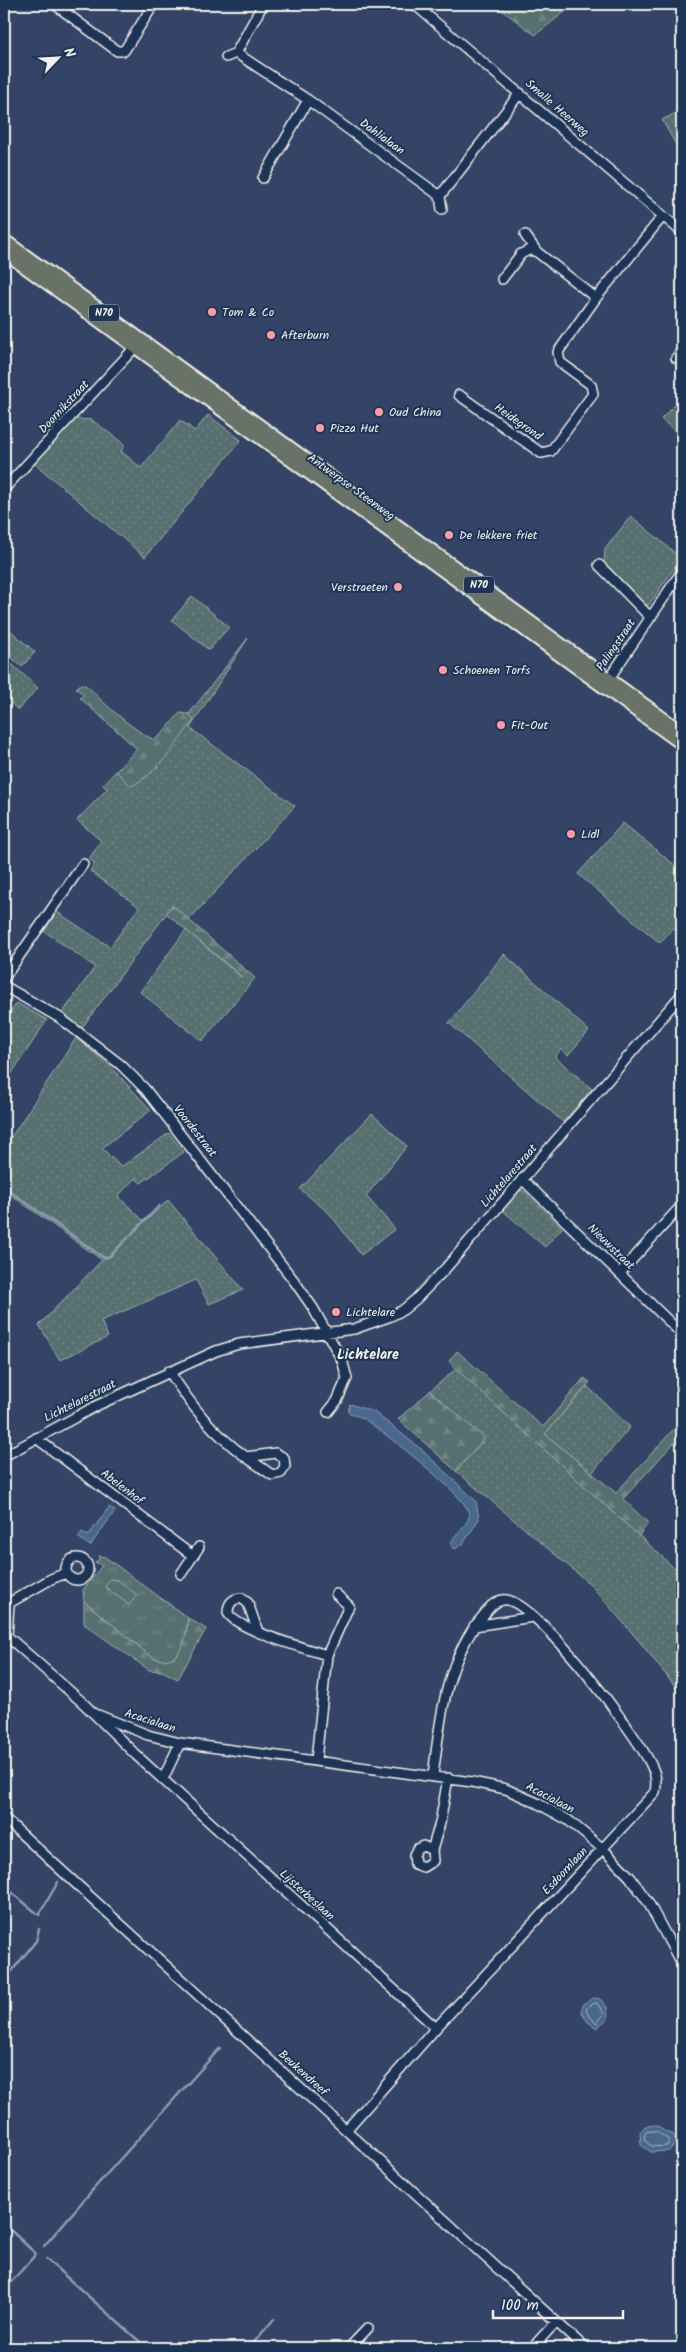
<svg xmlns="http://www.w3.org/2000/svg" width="686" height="2352" viewBox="0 0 686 2352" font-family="Kalam,sans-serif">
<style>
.grass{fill:url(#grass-dots);stroke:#a4b0ab}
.forest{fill:url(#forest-firs);stroke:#a4b0ab}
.park{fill:url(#park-tufts);stroke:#a4b0ab}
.garden{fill:#55706e;stroke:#a4b0ab}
.water{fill:#48688e;stroke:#8d9fb2}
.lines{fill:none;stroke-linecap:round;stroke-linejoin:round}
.shore{stroke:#afbac4;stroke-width:1}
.stream{stroke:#8d9fb2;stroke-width:2.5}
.minor-casing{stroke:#f4f1e8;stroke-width:12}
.major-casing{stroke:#f4f1e8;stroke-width:15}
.minor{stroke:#1d3557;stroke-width:9}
.major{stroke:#687266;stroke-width:11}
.poi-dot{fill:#ff9aa2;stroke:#1d3557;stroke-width:2}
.labels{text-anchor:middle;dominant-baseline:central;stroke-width:4;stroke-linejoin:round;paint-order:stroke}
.shield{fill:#1d3557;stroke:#b4b9bc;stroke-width:1}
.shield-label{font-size:11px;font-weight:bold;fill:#f4f1e8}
.street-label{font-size:12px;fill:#f4f1e8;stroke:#1d3557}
.poi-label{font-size:12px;fill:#f4f1e8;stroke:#1d3557;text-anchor:start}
.neighbourhood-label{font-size:14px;font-weight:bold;fill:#f4f1e8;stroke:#1d3557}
</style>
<defs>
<pattern id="grass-dots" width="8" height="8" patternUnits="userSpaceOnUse" patternTransform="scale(1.25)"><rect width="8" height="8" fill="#55706e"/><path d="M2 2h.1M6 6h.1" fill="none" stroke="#6e8583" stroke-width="1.8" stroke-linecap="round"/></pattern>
<pattern id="forest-firs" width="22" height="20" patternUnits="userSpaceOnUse" patternTransform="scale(1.25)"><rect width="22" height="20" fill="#55706e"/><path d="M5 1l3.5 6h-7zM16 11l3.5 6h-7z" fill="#6e8583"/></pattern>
<pattern id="park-tufts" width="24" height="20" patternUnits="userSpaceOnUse" patternTransform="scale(1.25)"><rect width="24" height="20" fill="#55706e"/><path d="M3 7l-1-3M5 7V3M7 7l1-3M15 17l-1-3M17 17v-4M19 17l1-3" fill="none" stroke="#6e8583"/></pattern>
</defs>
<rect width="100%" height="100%" fill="#334467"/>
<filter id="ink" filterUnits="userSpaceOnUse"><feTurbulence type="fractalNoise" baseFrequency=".02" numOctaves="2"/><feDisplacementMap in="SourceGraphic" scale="10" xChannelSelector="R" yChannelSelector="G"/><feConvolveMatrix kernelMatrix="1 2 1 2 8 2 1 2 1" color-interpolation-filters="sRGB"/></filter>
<g filter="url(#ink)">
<path class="grass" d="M682,110V151L680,152L662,120Z
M208,415L241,440L145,557L34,463L75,419L92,420L125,445L121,451L141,468L180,420L195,431Z
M631,516L681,558L649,605L642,604L604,564L605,549Z
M192,596L229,627L209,650L172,620Z
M4,625L35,652L22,667L4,651Z
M248,638L190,728L295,806L188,921L172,906L81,1029L61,1015L95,967L44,931L57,912L110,947L139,907L90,871L95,863L89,859L101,841L77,820L107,789L103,785L116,771L131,786L193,720L189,714Z
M4,657L38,688L18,710L4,697Z
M623,823L682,871V936L673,928L660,943L578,874Z
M186,930L241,977L247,971L255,978L202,1041L140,992Z
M504,954L589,1031L568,1055L561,1049L555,1057L592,1089L563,1122L449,1023Z
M17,1003L47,1020L4,1085V1022Z
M76,1038L108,1064L151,1110L102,1148L121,1167L169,1133L184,1152L141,1183L135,1178L118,1196L145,1222L168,1200L243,1290L209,1304L196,1280L101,1321L108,1337L60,1360L39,1325L102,1260L4,1190V1148Z
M372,1114L407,1146L366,1196L395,1229L361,1255L330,1214L300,1189Z
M521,1190L524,1191L562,1228L545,1247L501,1209Z
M456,1369L556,1458L674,1568L682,1559V1695L639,1641L590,1584L456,1471L484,1438L430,1391Z
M587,1386L630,1427L592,1473L545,1434Z"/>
<path class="forest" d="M494,4H575L535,35Z
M81,684C90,686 93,692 99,698C115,713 134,730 154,740L163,733L180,713L189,714L194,720C176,743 159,773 131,786L116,771L137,749L80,698L84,695L76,688Z
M172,905L247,971L242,977L166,913Z
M457,1351L543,1427L584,1378L590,1382L545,1434L616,1493L682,1420V1434L623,1499L648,1523L639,1536L456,1369L449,1361Z
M430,1391L485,1438L456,1471L398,1419Z
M84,1601L153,1658L186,1635L188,1618L206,1629L178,1679L162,1671L149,1670L84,1624Z"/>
<path class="park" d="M676,404L682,410V437L661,419Z
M99,1556L105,1557L188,1618C185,1640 182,1667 153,1658L84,1601L83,1590L101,1567V1565L95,1562L99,1560Z"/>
<path class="garden" d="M110,1579L118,1580L137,1595L129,1605L105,1587Z"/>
<path class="water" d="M350,1404L374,1412L421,1449L476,1501L479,1519L463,1544L455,1549L451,1545C452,1533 471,1525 469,1513C465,1494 383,1432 364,1419C358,1415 353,1417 348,1411Z
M109,1507L115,1511L90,1546L78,1537L82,1532L88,1536Z
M594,1998L600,1999L607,2007L608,2018L597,2028L588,2022L581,2011L584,2003Z
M657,2125L667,2133L673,2134L676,2142L669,2151L651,2152L641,2145L640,2132L645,2126Z"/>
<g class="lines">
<path class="shore" d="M597,2003L604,2014L597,2023L588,2015L586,2009L590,2005Z
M656,2131L669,2140L667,2146C657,2147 647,2148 644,2137L646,2132Z"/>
<path class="stream" d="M4,1187L104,1258L110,1256L159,1206
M4,1886L39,1915L58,1882
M4,1981L36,1941L39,1929
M4,2224L36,2254L4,2290
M44,2246L96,2186L220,2048
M46,2259L147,2348
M249,2348L274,2319"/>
<defs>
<path id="minor" d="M54,4L117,51H124L154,4
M263,4L236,53L308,100L440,196L520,93
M414,4L682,232
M226,57L236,53
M263,178L308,100
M440,196L442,209
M525,235L537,252
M502,279L521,254L529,250L537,252L596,298
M676,358L682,350
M459,395L541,453L551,451L593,394L591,385L560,362L558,352L596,298L663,216
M4,489L139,343
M599,565L650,617
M606,683L682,571
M4,978L83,864
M4,986L60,1018L121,1065L145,1089L295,1282L313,1308L342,1360L347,1378L337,1401L328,1412
M522,1179L682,1334
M620,1273L682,1205
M169,1371C192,1407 212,1432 246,1457L276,1453L284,1458L285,1466L281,1473L272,1475L246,1457
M36,1438L193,1556
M4,1456L98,1405L216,1351L239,1344L354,1329L391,1316L403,1310L416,1299L445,1269L682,994
M66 1569a11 11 0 1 1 22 0a11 11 0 1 1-22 0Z
M66,1573L51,1579L9,1603L7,1636L82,1702L136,1755L436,2028
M181,1574L199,1547
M474,1626L533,1617
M258,1632L248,1603L241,1598C232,1599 228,1604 228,1613C237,1630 307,1649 327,1655
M98,1715L148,1735L180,1743L472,1782L506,1789L537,1803L568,1820L603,1849L630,1877L648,1902L682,1965
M316,1760L327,1655L349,1606L336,1594
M163,1779L180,1743
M4,1818L585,2348
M432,1850L423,1846L417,1849L414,1855L415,1864L423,1867L433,1861L432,1850L440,1823L448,1778
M347,2129L436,2028L655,1792C657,1783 656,1775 652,1767C640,1738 532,1594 503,1600C494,1601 488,1609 483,1616C445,1660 440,1721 433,1776
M349,2348L368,2328
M532,2348L556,2322"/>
<path id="major" d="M4,240L682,732
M4,252L682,744"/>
</defs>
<use href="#minor" class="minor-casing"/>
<use href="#major" class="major-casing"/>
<use href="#minor" class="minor"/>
<use href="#major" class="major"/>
</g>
</g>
<g class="poi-dot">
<circle cx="212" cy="312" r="5"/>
<circle cx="271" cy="335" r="5"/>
<circle cx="379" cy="412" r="5"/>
<circle cx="320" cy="428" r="5"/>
<circle cx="449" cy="535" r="5"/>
<circle cx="398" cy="587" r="5"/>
<circle cx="443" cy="670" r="5"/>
<circle cx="501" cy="725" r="5"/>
<circle cx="571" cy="834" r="5"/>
<circle cx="336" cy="1312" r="5"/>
</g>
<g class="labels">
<g class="shield">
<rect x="89" y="304.5" width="30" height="17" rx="4"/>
<rect x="464" y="576.5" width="30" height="17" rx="4"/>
</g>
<g class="shield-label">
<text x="104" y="313">N70</text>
<text x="479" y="585">N70</text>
</g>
<g class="street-label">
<text transform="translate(557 108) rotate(41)">Smalle Heerweg</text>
<text transform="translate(382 137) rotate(36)">Dahlialaan</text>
<text transform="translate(64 407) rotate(-47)">Doornikstraat</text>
<text transform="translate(518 422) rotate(35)">Heidegrond</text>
<text transform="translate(351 487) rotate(36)">Antwerpse Steenweg</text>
<text transform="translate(616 645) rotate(-56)">Palingstraat</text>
<text transform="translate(195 1131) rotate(52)">Voordestraat</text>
<text transform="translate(509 1176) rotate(-49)">Lichtelarestraat</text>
<text transform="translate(611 1247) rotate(44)">Nieuwstraat</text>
<text transform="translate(80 1401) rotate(-27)">Lichtelarestraat</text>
<text transform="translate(122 1487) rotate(37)">Abelenhof</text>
<text transform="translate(150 1721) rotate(18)">Acacialaan</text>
<text transform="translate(550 1798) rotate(28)">Acacialaan</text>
<text transform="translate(565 1871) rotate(-47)">Esdoornlaan</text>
<text transform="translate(307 1895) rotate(42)">Lijsterbeslaan</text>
<text transform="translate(303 2073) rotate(42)">Beukendreef</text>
</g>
<g class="poi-label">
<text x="222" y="312">Tom &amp; Co</text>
<text x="281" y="335">Afterburn</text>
<text x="389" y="412">Oud China</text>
<text x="330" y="428">Pizza Hut</text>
<text x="459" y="535">De lekkere friet</text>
<text x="388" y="587" text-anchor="end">Verstraeten</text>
<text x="453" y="670">Schoenen Torfs</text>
<text x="511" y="725">Fit-Out</text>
<text x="581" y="834">Lidl</text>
<text x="346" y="1312">Lichtelare</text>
</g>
<g class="neighbourhood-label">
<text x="368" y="1355">Lichtelare</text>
</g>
</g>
<rect width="686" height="2352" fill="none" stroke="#1d3557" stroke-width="20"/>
<rect x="10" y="10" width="666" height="2332" fill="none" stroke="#f4f1e8" stroke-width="2" filter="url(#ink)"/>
<g transform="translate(58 58) rotate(65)" stroke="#1d3557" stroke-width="4" paint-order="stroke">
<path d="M0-4L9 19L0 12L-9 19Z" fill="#f4f1e8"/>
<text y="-8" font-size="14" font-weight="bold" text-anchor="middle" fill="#f4f1e8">N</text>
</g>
<path d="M493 2310v8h130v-8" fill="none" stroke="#f4f1e8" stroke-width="2.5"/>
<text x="501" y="2310" font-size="15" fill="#f4f1e8" stroke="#1d3557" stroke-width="4" paint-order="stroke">100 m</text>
</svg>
